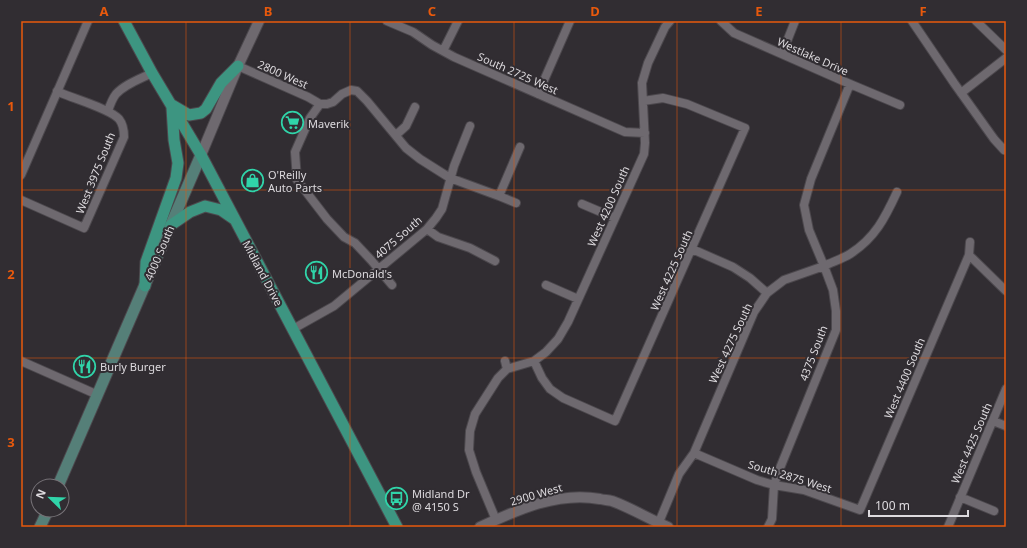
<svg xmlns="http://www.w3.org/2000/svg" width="1027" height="548" viewBox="0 0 1027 548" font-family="'Noto Sans',sans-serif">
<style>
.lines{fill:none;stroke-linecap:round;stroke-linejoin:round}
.minor-casing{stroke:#4c484d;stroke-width:10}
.tertiary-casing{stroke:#4c484d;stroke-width:12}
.secondary-casing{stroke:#4c484d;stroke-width:13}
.primary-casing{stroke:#4c484d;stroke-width:13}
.minor{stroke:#6e696f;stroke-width:8}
.tertiary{stroke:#6e696f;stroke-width:10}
.secondary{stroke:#557f78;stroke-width:11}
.primary{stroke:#3d9581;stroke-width:11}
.grid{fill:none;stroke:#e8590c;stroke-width:1;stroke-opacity:0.55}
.labels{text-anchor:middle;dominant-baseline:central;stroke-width:4;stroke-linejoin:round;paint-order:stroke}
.street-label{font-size:11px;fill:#dddade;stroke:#312d32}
.poi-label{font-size:11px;fill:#dddade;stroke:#312d32;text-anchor:start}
.neatline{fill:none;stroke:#e8590c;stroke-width:1.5}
.grid-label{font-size:13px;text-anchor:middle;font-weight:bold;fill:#e8590c}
</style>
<rect width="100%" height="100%" fill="#312d32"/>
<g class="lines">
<defs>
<path id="minor" d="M387,21L413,32L432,45L454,57L625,132L645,133
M721,21L734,33L850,84L900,105
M912,21L954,83L994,139L1004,150L1006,148
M976,21L1006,50
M443,51L458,21
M782,54L795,21
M238,66L308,97L320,104
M961,93L1006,58
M538,94L570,21
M320,104H327L333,102L342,94L351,90L357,91L367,101L406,148L420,159L450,178L499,196L516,203
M320,104L310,118L295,152L297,180L327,219L344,237L355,243L371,260L392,285
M108,111C110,105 112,99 116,94C125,84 140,79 152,73
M396,135L406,126L415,107
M21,175L88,21
M499,196L520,147
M21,200L84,228L124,137C124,130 123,124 119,119C110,109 75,99 61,93L57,91
M582,204L615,218
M427,229L438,237L470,248L495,261
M692,249L733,267L750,278L767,293
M969,255L1006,291
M546,285L578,299
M293,329L334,306L427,229L436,218L442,209L454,166L470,126
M21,361L98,395
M505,361L507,369
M534,361L542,378L550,389L563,398L615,421L745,128L687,104L663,98L643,101
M993,421L1006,426
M694,453L757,480L774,485L804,490L860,510L969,255L970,242
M960,497L994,511
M496,520L476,472L469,450L470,431L475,414L498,378L507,369L534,361L546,352L558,339L568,322L644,154L645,143L642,83L648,63L665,27L670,21
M657,527L679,474L694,453L754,312L767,293L784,280L824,266L809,230L804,205L811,179L850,84
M768,527L772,519L774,485L780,468L836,330V311L833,290L824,266C832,262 842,259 850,254C875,238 885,218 897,192
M948,527L1006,389"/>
<path id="tertiary" d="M201,155L238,66L259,21
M480,527C517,510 558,491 600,499C604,500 608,500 612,501C631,508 649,519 668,527"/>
<path id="secondary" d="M58,486L201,155
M40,527L48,510"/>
<path id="primary" d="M124,21L152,73L201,155L397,527
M172,105L189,115L201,113L206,109L221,83L238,66
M171,225L190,212L205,206L221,210L234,219
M145,286L146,262L176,178L178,163L174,140L172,108"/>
</defs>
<use href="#minor" class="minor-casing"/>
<use href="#tertiary" class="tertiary-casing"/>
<use href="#secondary" class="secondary-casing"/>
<use href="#primary" class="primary-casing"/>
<use href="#minor" class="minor"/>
<use href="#tertiary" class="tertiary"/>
<use href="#secondary" class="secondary"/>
<use href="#primary" class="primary"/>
</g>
<path class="grid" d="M186,21V527M350,21V527M514,21V527M677,21V527M841,21V527M21,190H1006M21,358H1006"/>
<defs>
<symbol id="supermarket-ring" viewBox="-11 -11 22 22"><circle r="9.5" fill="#312d32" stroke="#30d4a9" stroke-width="1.5"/><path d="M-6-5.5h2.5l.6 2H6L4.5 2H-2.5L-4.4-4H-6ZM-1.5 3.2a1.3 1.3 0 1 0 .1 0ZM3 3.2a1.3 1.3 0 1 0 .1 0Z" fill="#30d4a9"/></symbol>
<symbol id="shop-ring" viewBox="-11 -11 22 22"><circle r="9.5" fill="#312d32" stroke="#30d4a9" stroke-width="1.5"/><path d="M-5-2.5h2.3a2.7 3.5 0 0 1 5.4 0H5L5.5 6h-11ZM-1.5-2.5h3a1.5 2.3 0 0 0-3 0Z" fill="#30d4a9"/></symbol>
<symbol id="restaurant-ring" viewBox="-11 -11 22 22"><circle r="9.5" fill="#312d32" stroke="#30d4a9" stroke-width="1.5"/><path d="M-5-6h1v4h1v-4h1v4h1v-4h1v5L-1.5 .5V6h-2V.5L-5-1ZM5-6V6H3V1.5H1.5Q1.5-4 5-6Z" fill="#30d4a9"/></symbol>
<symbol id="bus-ring" viewBox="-11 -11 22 22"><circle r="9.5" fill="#312d32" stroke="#30d4a9" stroke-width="1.5"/><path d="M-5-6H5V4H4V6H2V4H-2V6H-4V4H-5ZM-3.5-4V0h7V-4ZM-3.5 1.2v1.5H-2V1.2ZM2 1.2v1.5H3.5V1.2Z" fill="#30d4a9"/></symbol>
</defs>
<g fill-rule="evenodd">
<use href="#supermarket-ring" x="280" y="110" width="25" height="25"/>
<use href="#shop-ring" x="240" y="168" width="25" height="25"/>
<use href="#restaurant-ring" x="304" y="260" width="25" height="25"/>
<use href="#restaurant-ring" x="72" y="354" width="25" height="25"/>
<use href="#bus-ring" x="384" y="486" width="25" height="25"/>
</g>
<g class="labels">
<g class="street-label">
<text transform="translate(813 56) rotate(24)">Westlake Drive</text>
<text transform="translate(518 73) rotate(24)">South 2725 West</text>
<text transform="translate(283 74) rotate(24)">2800 West</text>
<text transform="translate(95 173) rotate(-68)">West 3975 South</text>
<text transform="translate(608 206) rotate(-66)">West 4200 South</text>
<text transform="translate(398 237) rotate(-41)">4075 South</text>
<text transform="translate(159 253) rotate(-67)">4000 South</text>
<text transform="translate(671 270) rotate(-66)">West 4225 South</text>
<text transform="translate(263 273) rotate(62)">Midland Drive</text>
<text transform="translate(730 343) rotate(-65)">West 4275 South</text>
<text transform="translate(813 353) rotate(-69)">4375 South</text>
<text transform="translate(904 378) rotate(-67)">West 4400 South</text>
<text transform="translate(971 443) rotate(-67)">West 4425 South</text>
<text transform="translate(790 476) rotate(17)">South 2875 West</text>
<text transform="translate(536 494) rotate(-16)">2900 West</text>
</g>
<g class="poi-label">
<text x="308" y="123">Maverik</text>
<text x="268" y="174">O'Reilly<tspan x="268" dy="13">Auto Parts</tspan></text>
<text x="332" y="273">McDonald's</text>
<text x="100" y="366">Burly Burger</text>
<text x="412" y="493">Midland Dr<tspan x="412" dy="13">@ 4150 S</tspan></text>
</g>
</g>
<rect width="1027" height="548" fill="none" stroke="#312d32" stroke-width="44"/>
<g transform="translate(50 498) rotate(293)"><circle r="19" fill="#312d32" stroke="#767277"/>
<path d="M0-3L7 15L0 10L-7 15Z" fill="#30d4a9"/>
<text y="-6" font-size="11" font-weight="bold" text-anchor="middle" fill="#dddade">N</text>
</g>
<path d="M869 510v6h99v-6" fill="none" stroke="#dddade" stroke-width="2"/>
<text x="875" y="510" font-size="12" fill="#dddade" stroke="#312d32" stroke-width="3" paint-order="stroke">100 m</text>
<rect x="22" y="22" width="983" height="504" class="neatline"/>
<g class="grid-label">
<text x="104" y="16">A</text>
<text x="268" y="16">B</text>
<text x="432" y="16">C</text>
<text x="595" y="16">D</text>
<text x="759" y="16">E</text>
<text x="923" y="16">F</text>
<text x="11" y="111">1</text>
<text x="11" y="279">2</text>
<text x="11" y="447">3</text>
</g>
</svg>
